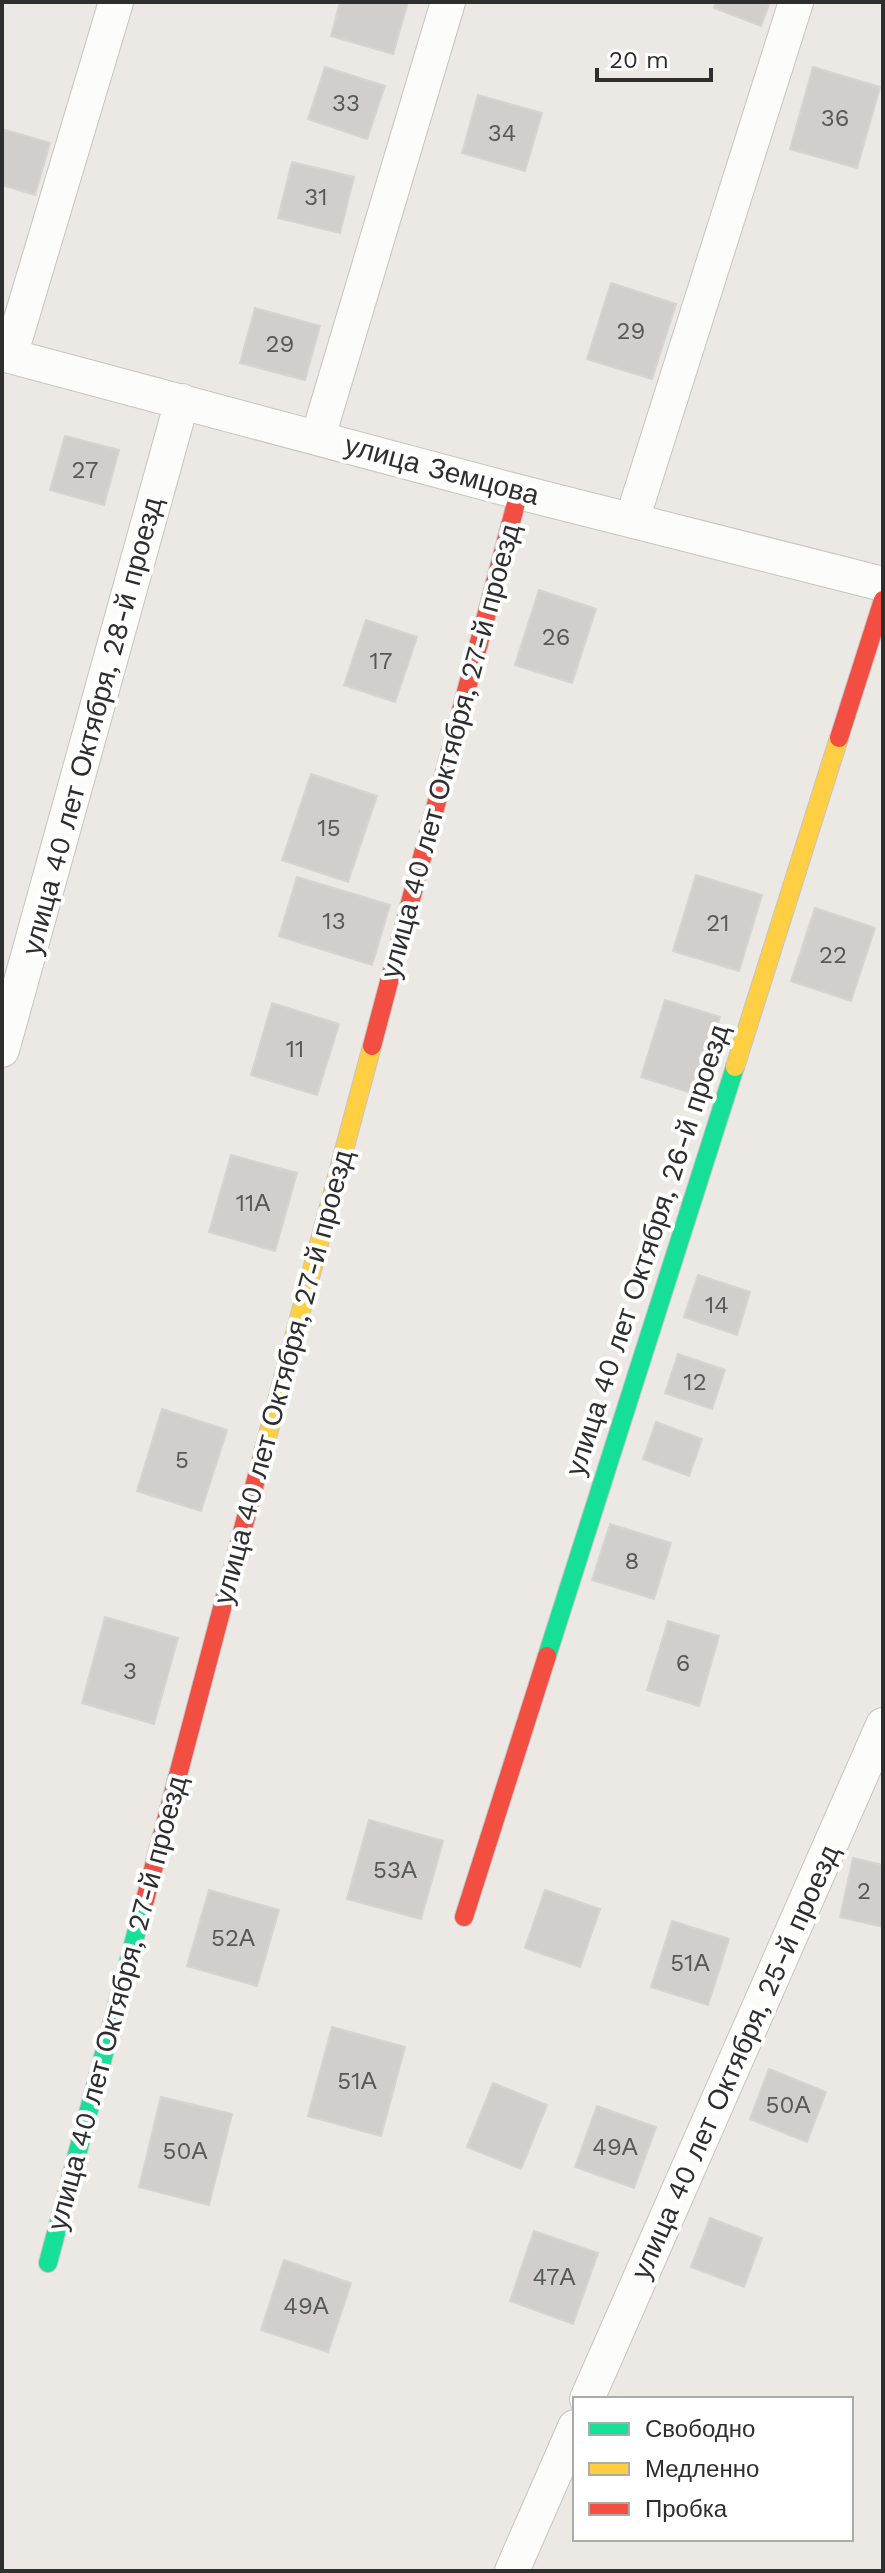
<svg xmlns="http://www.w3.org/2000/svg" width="885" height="2573" viewBox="0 0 885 2573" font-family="'Work Sans',sans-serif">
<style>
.building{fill:#d1cecb;stroke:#d7d4d0;stroke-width:2}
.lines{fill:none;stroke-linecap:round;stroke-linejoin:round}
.street-casing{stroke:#c5c4c5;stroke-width:36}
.fast-casing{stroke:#c5c4c5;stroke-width:20}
.slow-casing{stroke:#c5c4c5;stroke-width:20}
.jam-casing{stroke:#c5c4c5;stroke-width:20}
.street{stroke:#fcfcfb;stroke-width:34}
.fast{stroke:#16e098;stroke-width:18}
.slow{stroke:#ffcf43;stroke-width:18}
.jam{stroke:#f24e42;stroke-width:18}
.labels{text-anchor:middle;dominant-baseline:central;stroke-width:8;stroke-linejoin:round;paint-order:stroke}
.number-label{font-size:24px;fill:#585857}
.street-label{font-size:28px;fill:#2e2e2e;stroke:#fff}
</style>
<rect width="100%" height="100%" fill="#ece8e4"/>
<path class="building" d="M340,2H408L393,54L331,36Z
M716,2H770L761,26L714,8Z
M325,67L385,86L367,139L308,119Z
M813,67L880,87L857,168L790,149Z
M478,95L542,113L525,171L462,153Z
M2,129L50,143L35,195L2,185Z
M292,162L354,177L340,233L278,218Z
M611,283L676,304L652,379L587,359Z
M255,308L320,326L305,380L240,363Z
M65,436L119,450L104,505L50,490Z
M539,590L596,609L572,683L515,665Z
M366,620L417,637L395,702L344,685Z
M311,774L377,796L348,882L282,860Z
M696,875L762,895L739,971L673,951Z
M297,877L390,905L372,965L279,936Z
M815,908L875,928L851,1001L791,981Z
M665,1000L720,1017L695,1094L641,1077Z
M272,1003L339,1024L317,1095L251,1075Z
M231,1155L297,1173L275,1251L209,1232Z
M698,1275L750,1292L737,1335L684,1317Z
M678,1354L725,1370L712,1409L665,1393Z
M162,1409L227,1430L201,1511L137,1491Z
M656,1422L702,1439L689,1476L643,1459Z
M610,1524L671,1543L654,1599L592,1580Z
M105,1617L178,1638L154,1724L82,1703Z
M668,1621L719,1636L699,1706L647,1690Z
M369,1820L443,1841L421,1919L347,1899Z
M853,1858L883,1865V1927L840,1917Z
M209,1890L279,1910L257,1986L187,1966Z
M545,1890L600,1909L580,1967L525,1948Z
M672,1921L729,1939L708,2005L651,1987Z
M332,2027L405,2047L381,2136L308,2116Z
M769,2069L826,2092L807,2142L750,2119Z
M493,2083L547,2105L521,2169L467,2147Z
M161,2097L232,2114L209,2205L139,2187Z
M597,2106L656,2127L634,2188L575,2167Z
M710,2218L762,2238L744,2287L691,2267Z
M534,2231L598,2253L573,2324L510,2301Z
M284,2260L351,2283L328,2352L261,2330Z"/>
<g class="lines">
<defs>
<path id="street" d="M2,354L519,492L883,584
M10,356L116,2
M318,437L448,2
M632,520L796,2
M2,1050L182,401
M587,2399L883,1725
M512,2571L575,2427"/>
<path id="fast" d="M547,1656L735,1067
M48,2263L145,1900"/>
<path id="slow" d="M735,1067L839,738
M264,1449L372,1046"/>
<path id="jam" d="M839,738L883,600
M372,1046L519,492
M145,1900L264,1449
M464,1917L547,1656"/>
</defs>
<use href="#street" class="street-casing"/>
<use href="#fast" class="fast-casing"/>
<use href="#slow" class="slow-casing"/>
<use href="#jam" class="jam-casing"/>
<use href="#street" class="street"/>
<use href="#fast" class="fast"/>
<use href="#slow" class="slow"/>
<use href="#jam" class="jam"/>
</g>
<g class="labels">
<g class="number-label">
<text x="346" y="103">33</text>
<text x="835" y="118">36</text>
<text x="502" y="133">34</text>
<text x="316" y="197">31</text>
<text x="631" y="331">29</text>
<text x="280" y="344">29</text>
<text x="85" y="470">27</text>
<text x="556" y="637">26</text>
<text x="381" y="661">17</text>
<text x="329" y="828">15</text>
<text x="334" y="921">13</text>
<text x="718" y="923">21</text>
<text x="833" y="955">22</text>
<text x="295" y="1049">11</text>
<text x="253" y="1203">11А</text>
<text x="717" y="1305">14</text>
<text x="695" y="1382">12</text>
<text x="182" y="1460">5</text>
<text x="632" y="1561">8</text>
<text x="683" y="1663">6</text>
<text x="130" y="1671">3</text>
<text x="395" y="1870">53А</text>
<text x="864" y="1891">2</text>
<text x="233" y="1938">52А</text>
<text x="690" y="1963">51А</text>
<text x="357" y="2081">51А</text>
<text x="788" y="2105">50А</text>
<text x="615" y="2147">49А</text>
<text x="185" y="2151">50А</text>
<text x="554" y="2277">47А</text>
<text x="306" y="2306">49А</text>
</g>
<g class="street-label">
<text transform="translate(442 470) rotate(15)">улица Земцова</text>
<text transform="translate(92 726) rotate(-75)">улица 40 лет Октября, 28-й проезд</text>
<text transform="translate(450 751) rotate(-75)">улица 40 лет Октября, 27-й проезд</text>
<text transform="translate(647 1250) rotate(-72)">улица 40 лет Октября, 26-й проезд</text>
<text transform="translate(283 1377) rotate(-75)">улица 40 лет Октября, 27-й проезд</text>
<text transform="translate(117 2003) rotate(-75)">улица 40 лет Октября, 27-й проезд</text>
<text transform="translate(735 2062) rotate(-66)">улица 40 лет Октября, 25-й проезд</text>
</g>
</g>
<rect width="885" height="2573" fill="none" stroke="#2e2e2e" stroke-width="8"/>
<rect x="573" y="2397" width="280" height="144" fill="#ffffff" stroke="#ababab" stroke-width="2"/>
<rect x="589" y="2423" width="40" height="12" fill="#16e098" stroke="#ababab" stroke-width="2"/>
<text x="645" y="2437" font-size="24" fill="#2e2e2e">Свободно</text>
<rect x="589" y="2463" width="40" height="12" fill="#ffcf43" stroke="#ababab" stroke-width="2"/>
<text x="645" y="2477" font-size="24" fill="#2e2e2e">Медленно</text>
<rect x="589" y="2503" width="40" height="12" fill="#f24e42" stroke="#ababab" stroke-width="2"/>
<text x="645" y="2517" font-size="24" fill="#2e2e2e">Пробка</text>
<path d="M597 68v12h114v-12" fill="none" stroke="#2e2e2e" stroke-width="4"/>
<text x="609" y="68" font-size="24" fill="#2e2e2e" stroke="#ffffff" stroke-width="6" paint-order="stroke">20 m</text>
</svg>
